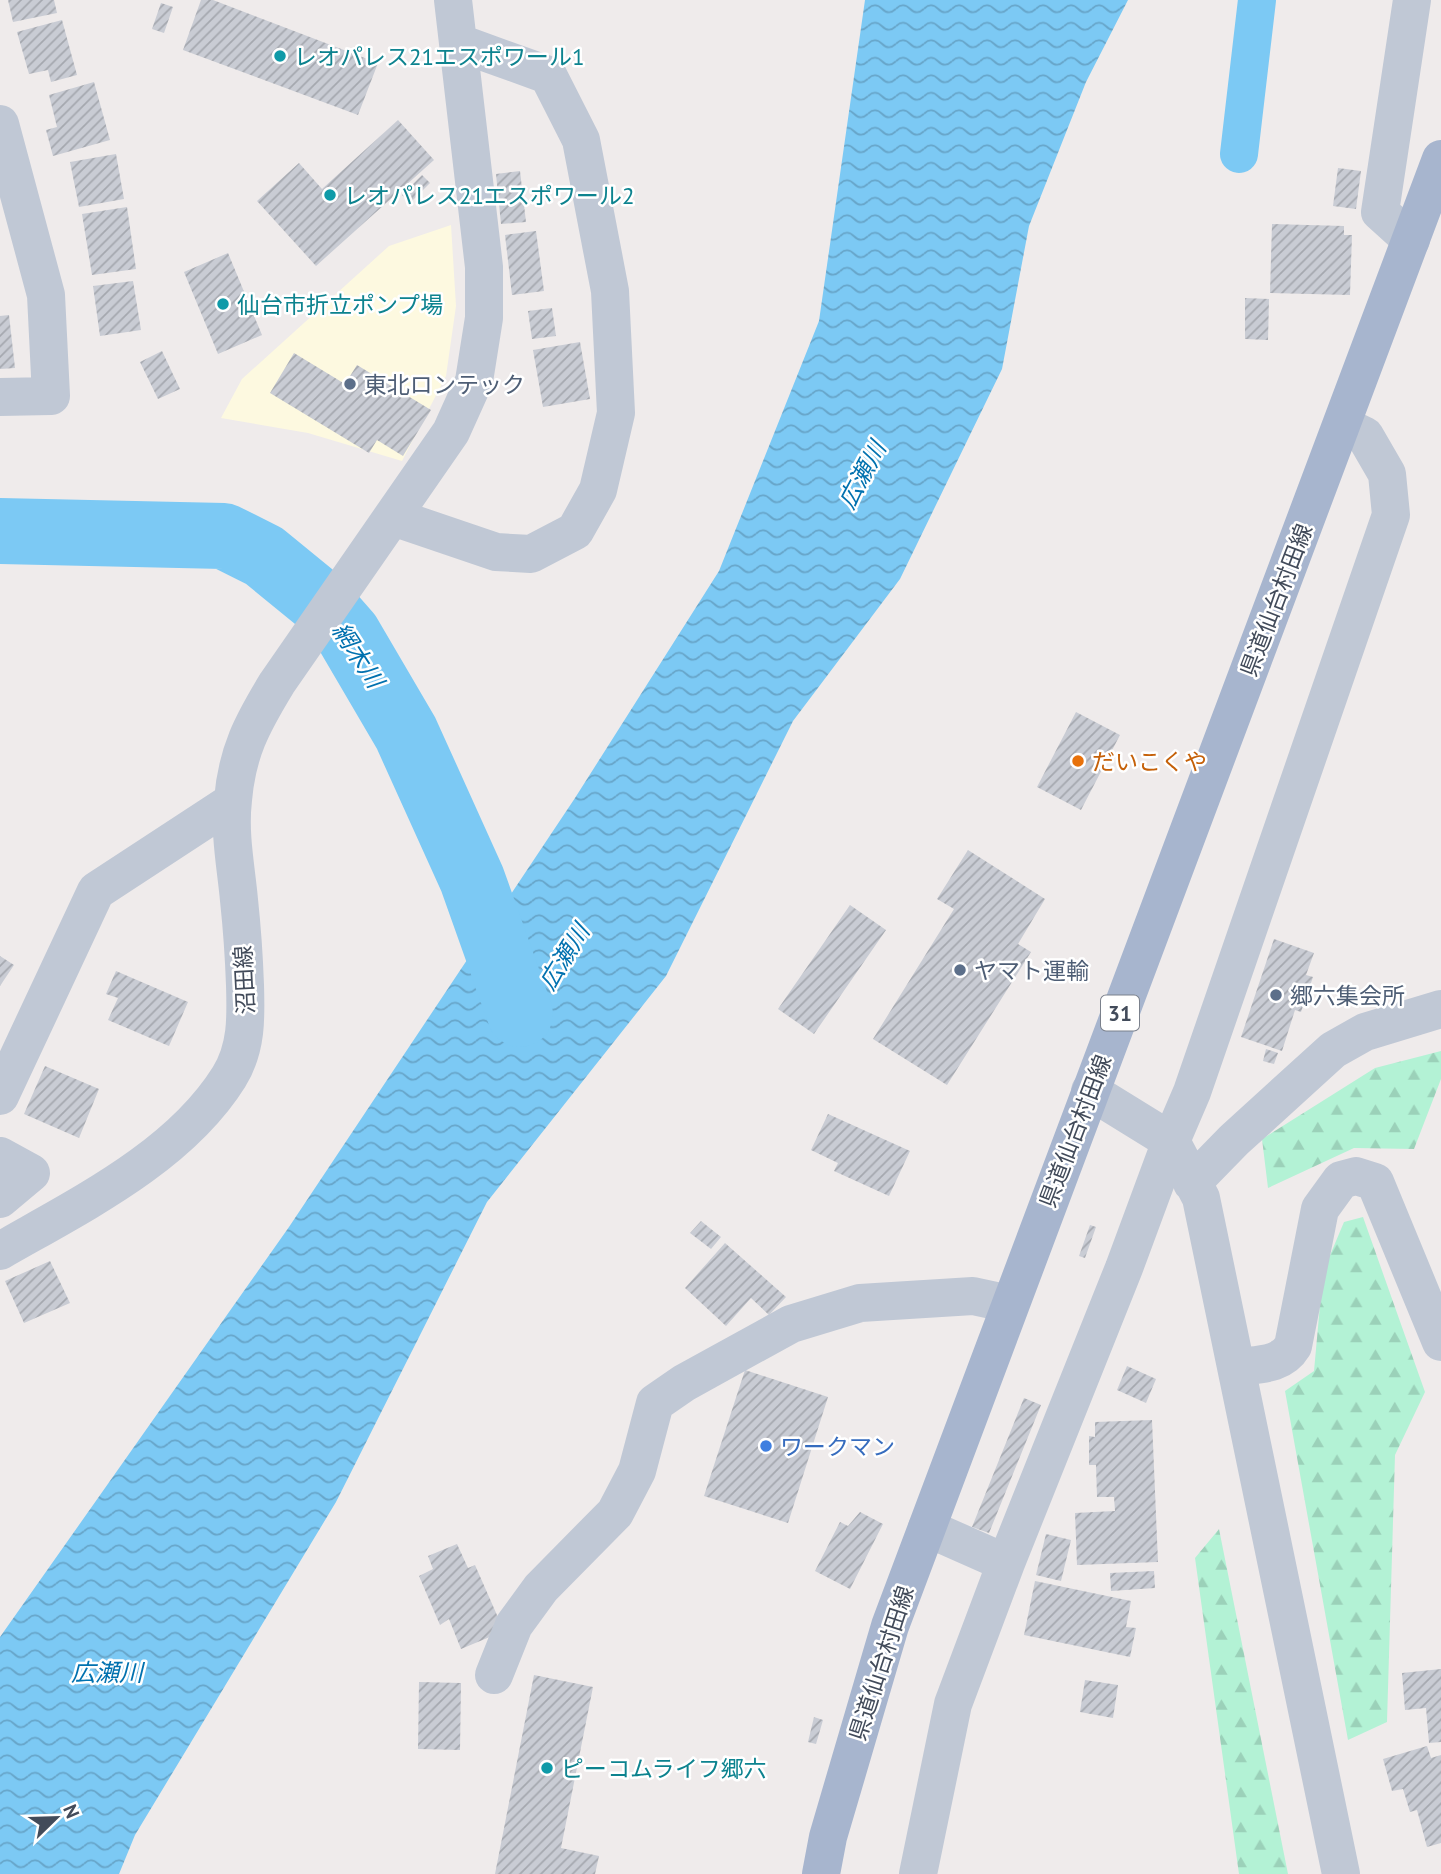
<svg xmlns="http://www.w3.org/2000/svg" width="1441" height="1874" viewBox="0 0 1441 1874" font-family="'PT Sans','Noto Sans JP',sans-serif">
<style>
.commercial{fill:#fdf9e0}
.forest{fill:url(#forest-firs)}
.water{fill:url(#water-waves)}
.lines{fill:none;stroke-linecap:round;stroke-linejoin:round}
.canal{stroke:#7cc9f4;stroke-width:38}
.river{stroke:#7cc9f4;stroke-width:66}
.building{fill:url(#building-hatch)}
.minor{stroke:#c0c8d5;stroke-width:38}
.major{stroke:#a7b5ce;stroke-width:38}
.culture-dot{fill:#0f9aa8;stroke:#fff;stroke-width:2.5}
.service-dot{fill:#5c6f8a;stroke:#fff;stroke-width:2.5}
.food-dot{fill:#e8710a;stroke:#fff;stroke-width:2.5}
.shop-dot{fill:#3f7fe0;stroke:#fff;stroke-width:2.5}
.labels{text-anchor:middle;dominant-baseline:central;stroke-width:5;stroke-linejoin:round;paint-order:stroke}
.shield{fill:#fff;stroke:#7b818c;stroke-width:2}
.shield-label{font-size:21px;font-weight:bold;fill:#424b5a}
.culture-label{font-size:23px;fill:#0d838f;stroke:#fff;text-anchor:start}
.service-label{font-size:23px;fill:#4e5e75;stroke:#fff;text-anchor:start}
.street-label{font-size:23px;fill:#424b5a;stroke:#fff}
.food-label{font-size:23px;fill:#c56008;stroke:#fff;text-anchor:start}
.shop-label{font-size:23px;fill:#366cbe;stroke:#fff;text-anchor:start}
.water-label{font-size:24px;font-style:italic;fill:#0071af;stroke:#fff}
</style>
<defs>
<pattern id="forest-firs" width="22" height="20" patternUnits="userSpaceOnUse" patternTransform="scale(1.75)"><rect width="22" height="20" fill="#b3f2d5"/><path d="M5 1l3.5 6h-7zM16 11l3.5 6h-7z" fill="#9bd1b9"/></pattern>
<pattern id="water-waves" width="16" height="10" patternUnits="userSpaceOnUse" patternTransform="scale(1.75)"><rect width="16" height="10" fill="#7cc9f4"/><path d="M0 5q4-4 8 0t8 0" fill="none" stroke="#67a5c9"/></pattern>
<pattern id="building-hatch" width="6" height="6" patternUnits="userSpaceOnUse" patternTransform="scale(1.75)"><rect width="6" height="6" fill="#c9ccd4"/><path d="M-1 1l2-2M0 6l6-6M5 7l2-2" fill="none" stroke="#a5a8af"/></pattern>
</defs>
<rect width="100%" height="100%" fill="#efebeb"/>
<path class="commercial" d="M451,225L456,306L446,376L402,461L308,433L221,418L242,379L389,246Z"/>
<path class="forest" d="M1441,1051V1079L1414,1149L1354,1148L1268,1188L1262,1139L1375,1068Z
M1363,1217L1425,1392L1395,1455L1387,1722L1348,1740L1285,1391L1314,1371L1323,1272L1344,1222Z
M1219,1529L1288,1874H1239L1195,1558Z"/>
<path class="water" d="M865,0H1128L1086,82L1029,226L1002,369L900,579L793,721L666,976L487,1202L336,1502L135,1835L119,1874H0V1637L289,1227L575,798L719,571L819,321Z"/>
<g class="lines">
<path class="canal" d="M1239,154L1257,0"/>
<path class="river" d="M0,531L224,536L264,556L319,601L348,634L406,733L472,879L520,1014"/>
</g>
<path class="building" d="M8,0H54L57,13L13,22Z
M201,0H213L378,63L358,115L183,50Z
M161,3L173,7L164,33L152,29Z
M62,20L77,75L51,82L48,70L29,74L17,32Z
M94,82L110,140L53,156L46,130L57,127L49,95Z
M398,120L434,160L316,266L257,201L299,163L322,189Z
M116,154L124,199L79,207L70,162Z
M1338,168L1361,171L1356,209L1333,206Z
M520,171L526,222L501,224L496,174Z
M422,175L430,183L410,203L402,195Z
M127,207L136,269L92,275L82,214Z
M1272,224L1344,226V235H1352L1350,295L1270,293Z
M536,231L544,291L512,295L505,235Z
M228,253L262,335L218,354L184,272Z
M133,281L141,330L100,336L93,286Z
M1245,298L1269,299L1268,340L1245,339Z
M552,308L556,336L532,339L528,311Z
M9,315L15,368L0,369V316Z
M580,342L590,399L543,407L533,350Z
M162,351L180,389L158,399L140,362Z
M294,353L345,384L357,365L431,410L403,456L377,440L369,453L270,393Z
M1076,712L1120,735L1081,810L1037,787Z
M968,850L1045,899L1018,944L1031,952L947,1085L873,1039L954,909L937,899Z
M850,905L886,930L814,1034L778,1009Z
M1274,939L1314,953L1306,975L1313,977L1301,1012L1295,1010L1282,1051L1241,1037Z
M0,956L14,965L0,986Z
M116,971L188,1002L169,1046L108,1020L118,998L106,994Z
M1266,1049L1278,1053L1274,1064L1263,1061Z
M45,1066L99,1089L79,1138L24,1114Z
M828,1114L910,1151L889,1196L834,1171L838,1163L811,1150Z
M701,1221L721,1237L711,1249L690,1233Z
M1090,1225L1096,1227L1085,1258L1079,1256Z
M725,1243L786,1297L769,1315L751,1298L726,1326L685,1288Z
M50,1261L70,1303L24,1323L5,1281Z
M1127,1366L1156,1379L1146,1403L1117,1390Z
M745,1370L828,1397L788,1523L704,1496Z
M1024,1398L1041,1405L989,1533L972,1527Z
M1152,1420L1158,1562L1077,1565L1075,1513L1115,1511L1114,1497H1097L1096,1465H1089V1436L1095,1437V1422Z
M860,1512L883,1524L850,1589L815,1571L840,1522L848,1526Z
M1046,1534L1071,1540L1061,1581L1036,1575Z
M457,1544L468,1568L475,1565L504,1631L461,1649L449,1619L440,1625L419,1576L433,1569L428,1556Z
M1154,1571L1155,1588L1111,1591L1110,1573Z
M1035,1581L1131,1601L1126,1627L1136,1628L1130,1657L1024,1635Z
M1441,1669V1742L1429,1743L1426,1708L1405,1710L1402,1673Z
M534,1675L593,1687L561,1848L599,1856L595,1874H495Z
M1085,1680L1118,1685L1113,1718L1080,1712Z
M419,1682L461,1683L460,1750L418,1749Z
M814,1717L823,1720L816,1744L808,1742Z
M1427,1746L1431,1758L1441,1755V1843L1427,1847L1417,1810L1410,1812L1403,1789L1392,1791L1383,1759Z"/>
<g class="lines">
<path class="minor" d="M0,124L46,295L51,396L0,397
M1411,240L1380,212L1412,0
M393,517L496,552L531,554L575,531L598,490L616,413L610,291L581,140L548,75L459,43
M1090,1091L1171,1141L1201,1198L1341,1874
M0,1096L96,891L232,802
M0,1156L31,1173L0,1199
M1192,1183L1234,1140L1333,1050L1365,1032L1441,1009
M0,1251C80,1205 179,1157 229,1077C247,1048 246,1017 245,985C244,957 242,928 239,900C236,867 229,834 233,800C237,752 252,724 277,683L451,432L474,381L484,318V267L453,0
M1237,1367C1258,1364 1281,1366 1293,1346L1320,1209L1341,1180L1356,1176L1375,1182L1441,1342
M927,1528L1006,1563
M494,1675L514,1625L541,1588L615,1513L637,1471L655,1403L684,1383L791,1324L860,1303L973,1296L1010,1304
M918,1874L953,1704L1006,1563L1124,1268L1171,1141L1192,1092L1391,515L1387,474L1365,436L1342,425"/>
<path class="major" d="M821,1874L828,1837L890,1626L1441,159"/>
</g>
<g class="culture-dot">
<circle cx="280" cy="56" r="7"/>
<circle cx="330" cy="195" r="7"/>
<circle cx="223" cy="304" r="7"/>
<circle cx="547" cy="1768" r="7"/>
</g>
<g class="service-dot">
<circle cx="350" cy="384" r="7"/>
<circle cx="960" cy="970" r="7"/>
<circle cx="1276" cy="995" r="7"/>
</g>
<circle class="food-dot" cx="1078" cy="761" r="7"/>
<circle class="shop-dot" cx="766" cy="1446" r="7"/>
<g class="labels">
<rect class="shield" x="1101" y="995.5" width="38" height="35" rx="5"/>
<g class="shield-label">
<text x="1120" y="1013">31</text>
</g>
<g class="culture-label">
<text x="294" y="56">レオパレス21エスポワール1</text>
<text x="344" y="195">レオパレス21エスポワール2</text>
<text x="237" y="304">仙台市折立ポンプ場</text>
<text x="561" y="1768">ピーコムライフ郷六</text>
</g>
<g class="service-label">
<text x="364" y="384">東北ロンテック</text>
<text x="974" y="970">ヤマト運輸</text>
<text x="1290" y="995">郷六集会所</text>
</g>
<g class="street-label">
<text transform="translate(1276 600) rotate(-69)">県道仙台村田線</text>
<text transform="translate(244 980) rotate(-93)">沼田線</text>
<text transform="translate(1075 1131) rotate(-69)">県道仙台村田線</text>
<text transform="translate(881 1663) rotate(-72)">県道仙台村田線</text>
</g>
<g class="food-label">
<text x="1092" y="761">だいこくや</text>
</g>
<g class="shop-label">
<text x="780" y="1446">ワークマン</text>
</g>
<g class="water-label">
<text transform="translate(862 475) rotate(-62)">広瀬川</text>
<text transform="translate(358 655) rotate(57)">網木川</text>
<text transform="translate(564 957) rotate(-58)">広瀬川</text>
<text x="107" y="1672">広瀬川</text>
</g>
</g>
<g transform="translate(56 1818) rotate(67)" stroke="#ffffff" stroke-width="5" paint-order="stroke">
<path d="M0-5L12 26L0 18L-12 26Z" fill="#424b5a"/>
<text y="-10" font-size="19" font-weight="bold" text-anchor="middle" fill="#424b5a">N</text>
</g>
</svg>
